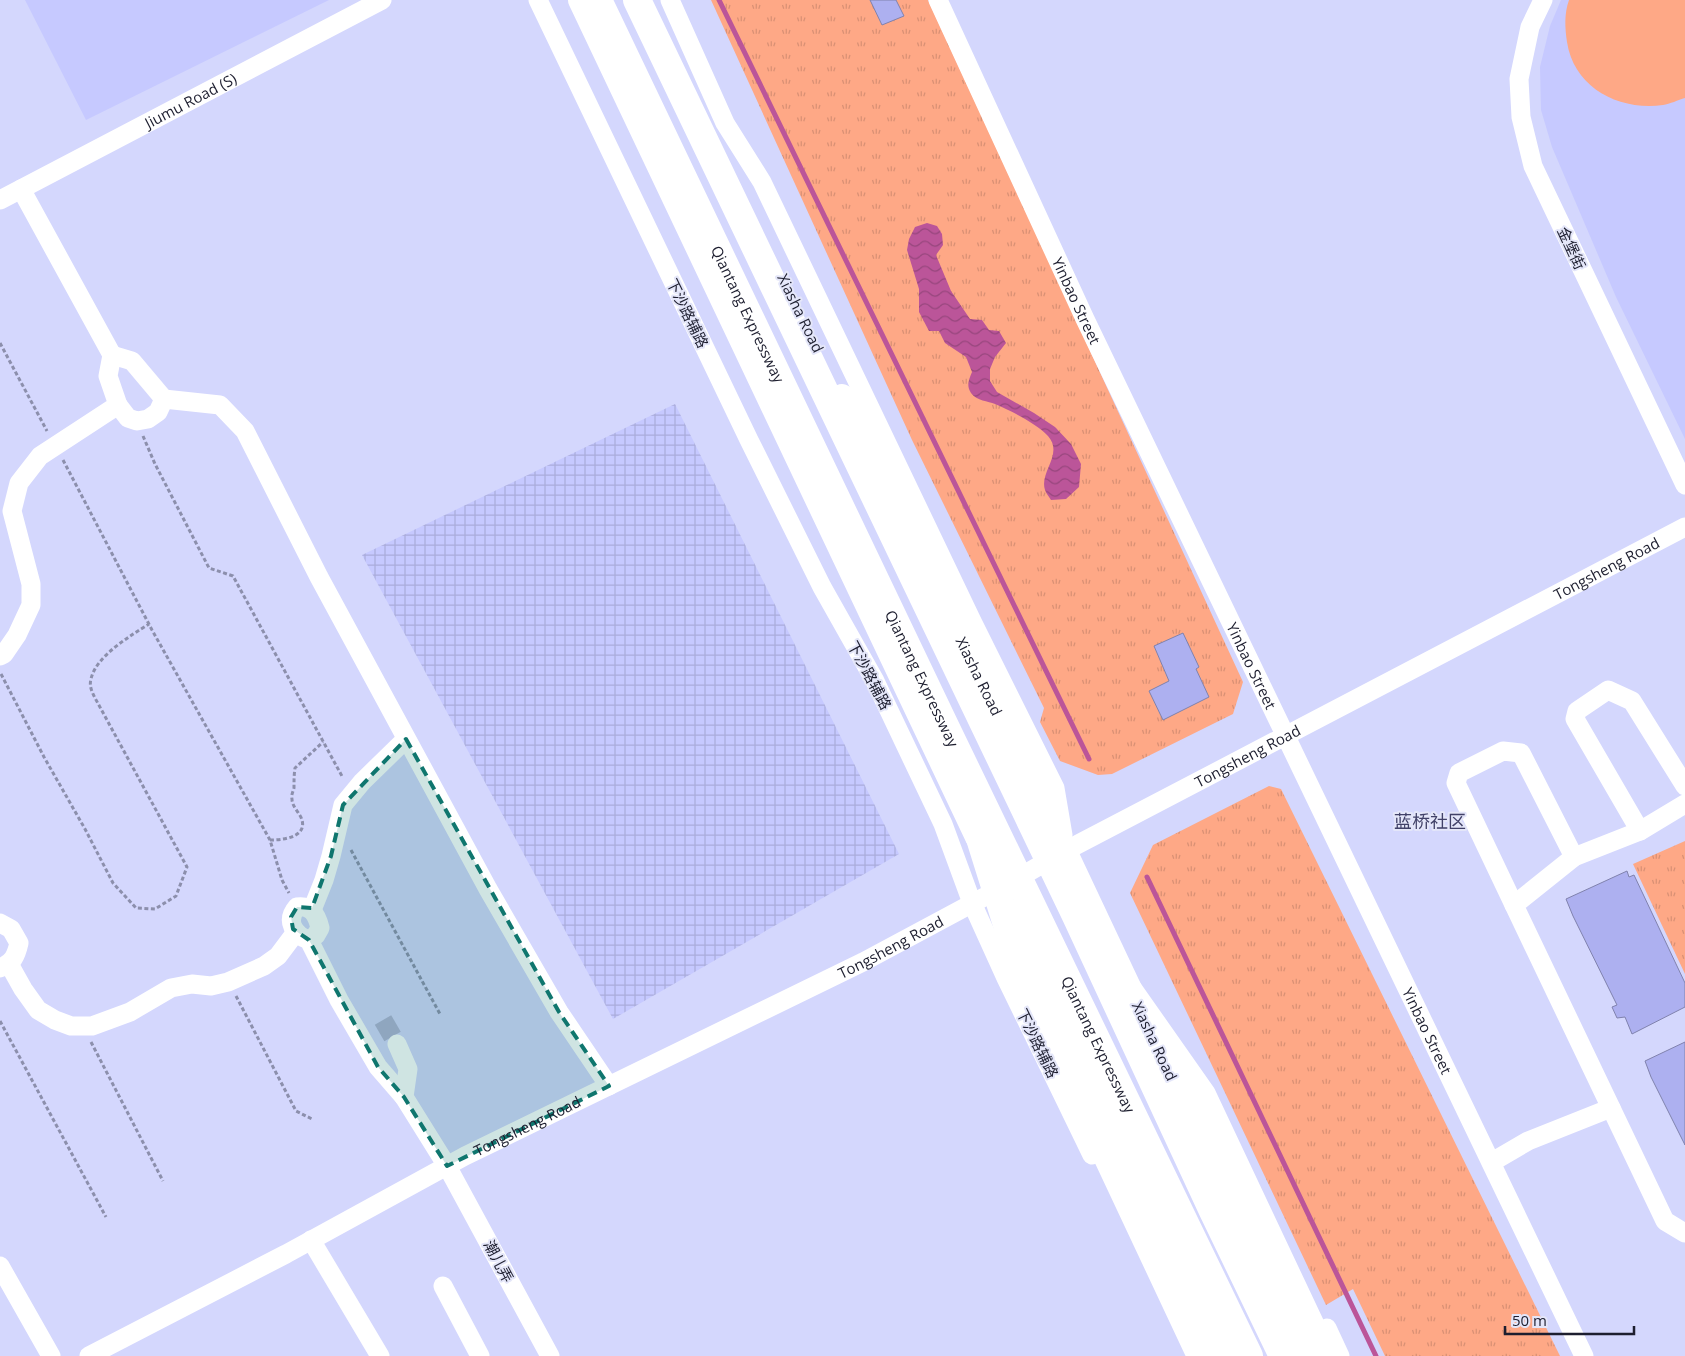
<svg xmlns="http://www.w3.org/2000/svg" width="1685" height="1356" viewBox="0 0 1685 1356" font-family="'Open Sans','Noto Sans SC',sans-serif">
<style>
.built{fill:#c6c9ff}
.industrial{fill:url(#industrial-grid)}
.grass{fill:url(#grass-tufts)}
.garden{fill:#fea886}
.water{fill:url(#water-waves)}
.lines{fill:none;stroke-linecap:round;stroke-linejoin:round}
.stream{stroke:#b59;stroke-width:5}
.building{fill:#adb0f0;stroke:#8082ad}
.minor-tunnel{stroke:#afb2d4;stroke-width:19;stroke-dasharray:19 9;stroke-linecap:butt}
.path{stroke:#8c8fac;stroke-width:3;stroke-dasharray:4 2.5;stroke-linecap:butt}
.minor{stroke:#fff;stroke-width:19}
.major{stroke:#fff;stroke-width:24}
.highway{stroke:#fff;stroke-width:28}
.marked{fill:#0f766e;fill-opacity:0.2;stroke:#0f766e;stroke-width:4;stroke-dasharray:10 6;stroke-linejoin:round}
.labels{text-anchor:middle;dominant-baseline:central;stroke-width:4;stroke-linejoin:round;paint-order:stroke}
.street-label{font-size:15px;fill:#1d1e2f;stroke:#e4e6f9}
.quarter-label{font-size:18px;fill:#414168;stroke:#e4e6f9}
</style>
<defs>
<pattern id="industrial-grid" width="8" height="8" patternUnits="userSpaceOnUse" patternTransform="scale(1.25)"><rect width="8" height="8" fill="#c6c9ff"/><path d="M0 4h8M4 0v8" fill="none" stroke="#aaacdb"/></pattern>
<pattern id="grass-tufts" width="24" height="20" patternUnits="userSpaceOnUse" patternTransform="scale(1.25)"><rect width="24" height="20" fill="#fea886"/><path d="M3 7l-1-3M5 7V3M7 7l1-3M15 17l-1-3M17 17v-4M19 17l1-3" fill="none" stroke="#d99074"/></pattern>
<pattern id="water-waves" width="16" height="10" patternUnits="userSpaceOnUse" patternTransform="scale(1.25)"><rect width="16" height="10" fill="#b59"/><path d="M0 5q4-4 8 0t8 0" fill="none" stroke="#97467d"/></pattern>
</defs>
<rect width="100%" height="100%" fill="#d4d7fd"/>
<path class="built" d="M25,0H329L86,120Z
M1561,0H1685V439L1616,297L1552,147L1541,110L1540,67L1550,26Z"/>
<path class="industrial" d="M675,404L899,854L613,1019L362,555Z"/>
<path class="grass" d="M711,0H928L1243,682L1233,714L1112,774L1098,775L1060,761L1040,722L1044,708L912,440Z
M1269,786L1281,789L1560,1356H1385L1353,1289L1326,1305L1130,893L1153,845Z
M1685,841V974L1633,864Z"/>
<path class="garden" d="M1569,0H1685V98C1678,100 1670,104 1663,105C1619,111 1574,88 1567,42C1565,28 1564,14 1569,0Z"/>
<path class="water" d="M927,223L937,226L942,234L943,245L936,255L951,291L970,319L982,320L989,330L999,331L1006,343L995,357L990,369V381L997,392L1034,413L1055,427L1071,444L1081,464L1079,487L1066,499L1051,500C1049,497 1046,493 1045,490C1039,472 1064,454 1048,436C1036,423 1011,411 995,404C988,401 977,401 971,393C966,386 969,379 972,372L966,357L945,343L939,331H929L919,312V289L907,250L909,239L915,227Z"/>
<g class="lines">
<path class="stream" d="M719,0L1089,759
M1147,877L1376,1356"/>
</g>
<path class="building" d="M870,0H896L904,16L882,25Z
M1183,633L1199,667L1196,669L1209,697L1163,720L1149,691L1169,681L1154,646Z
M1627,871L1629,877L1634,875L1685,983V1007L1632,1034L1625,1017L1617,1018L1612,1007L1617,1005L1573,916L1566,899Z
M1685,1042V1145L1651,1077L1645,1061Z"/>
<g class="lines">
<path class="minor-tunnel" d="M383,1020L397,1044"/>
<path class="path" d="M0,343L47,431
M143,436L155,464L209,568L233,576L343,778
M63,460L152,630L270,840L282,880L289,893
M1,674L44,757L85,829L113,883L136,908L155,909L176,896L187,867L95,698C92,692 89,686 91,679C96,656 130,636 149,624
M270,840C281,840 307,838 302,820C300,813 292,807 292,799C291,795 293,792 294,788C294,781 294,774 295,768L323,742
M351,850L440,1014
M236,996L296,1111L312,1119
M0,1021L106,1217
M91,1042L163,1181"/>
<g class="minor">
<path d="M538,0L749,440L822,587L875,681L943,824L972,903L1006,978L1092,1155"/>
<path d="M670,0L725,123L762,182L972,621L1055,788L1063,835"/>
<path id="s1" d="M938,0L1085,319L1584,1356"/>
<path d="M1543,0L1530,27L1519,79L1521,117L1533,166L1685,485"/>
<path id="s2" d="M0,200L382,0"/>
<path d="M112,355L132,361L164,399L158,412L148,419L137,421L128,418L118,405"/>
<path d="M164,399L220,405L245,431L319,577L488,889L559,1012L609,1086"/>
<path d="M0,656L4,654L17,635L31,605V584L12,511L19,483L40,456L118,405L108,376L112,355L21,189"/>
<path d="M1685,804L1640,831L1574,857L1514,905L1665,1221L1685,1233"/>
<path d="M1640,831L1575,719L1577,711L1608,690L1632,701L1685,786"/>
<path d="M1514,905L1456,783L1459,773L1503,751L1521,753L1574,857"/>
<path d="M312,910L324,880L331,856L343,805L362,782L406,739"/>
<path d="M0,923L11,929L19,943C16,956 13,963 0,968"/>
<path d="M309,940C294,935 285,921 297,907C312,905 317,915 320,928L316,935L309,940L339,1000L378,1067L404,1097"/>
<path d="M9,964L23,989L38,1010L55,1020L71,1026H92L130,1012L171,988L192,984L211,986L228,982L264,966L278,956L296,932"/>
<path d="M397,1044L408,1069L404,1097L447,1166L550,1356"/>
<path d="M1492,1162L1528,1141L1611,1108"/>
<path d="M311,1240L380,1356"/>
<path d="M0,1266L51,1356"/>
<path d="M443,1286L480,1356"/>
<path d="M1327,1328L1340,1356"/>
<path id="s3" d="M89,1356L286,1254L465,1156L863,962L1001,888L1065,851L1685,527"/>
</g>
<g class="major">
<path d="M580,0L977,837"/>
<path id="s4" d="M842,396L1065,851L1131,991"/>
<path d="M1013,912L1224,1356"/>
<path d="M1157,1046L1304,1356"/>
</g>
<g class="highway">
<path id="s5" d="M598,0L946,728L1249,1356"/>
<path d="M637,0L1076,916L1213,1211L1283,1356"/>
<path d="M973,816L1024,979L1201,1356"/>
<path d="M1117,974L1202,1095L1325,1356"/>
</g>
</g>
<path class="marked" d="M406,739L559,1012L609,1086L447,1166L404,1097L378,1067L309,940L293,929L291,917L297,907L312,908L331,856L343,805Z"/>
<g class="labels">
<g class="street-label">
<text stroke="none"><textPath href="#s2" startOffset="215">Jiumu Road (S)</textPath></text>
<text transform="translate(1572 248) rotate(65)">金堡街</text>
<text stroke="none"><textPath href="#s1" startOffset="331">Yinbao Street</textPath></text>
<text transform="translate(688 313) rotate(64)">下沙路辅路</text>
<text stroke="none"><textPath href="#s5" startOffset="348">Qiantang Expressway</textPath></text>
<text transform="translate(801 313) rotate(64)">Xiasha Road</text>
<text stroke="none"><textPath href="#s3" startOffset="1710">Tongsheng Road</textPath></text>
<text stroke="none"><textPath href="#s1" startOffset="736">Yinbao Street</textPath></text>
<text transform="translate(870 675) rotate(62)">下沙路辅路</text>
<text stroke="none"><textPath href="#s4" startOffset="312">Xiasha Road</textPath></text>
<text stroke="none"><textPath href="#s5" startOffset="752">Qiantang Expressway</textPath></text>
<text stroke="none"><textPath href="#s3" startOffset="1305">Tongsheng Road</textPath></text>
<text stroke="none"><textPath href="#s3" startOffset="900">Tongsheng Road</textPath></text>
<text stroke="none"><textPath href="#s1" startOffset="1141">Yinbao Street</textPath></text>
<text transform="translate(1155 1041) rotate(65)">Xiasha Road</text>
<text transform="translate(1038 1043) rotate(64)">下沙路辅路</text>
<text stroke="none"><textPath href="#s5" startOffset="1158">Qiantang Expressway</textPath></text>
<text stroke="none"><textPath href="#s3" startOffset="495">Tongsheng Road</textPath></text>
<text transform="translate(499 1261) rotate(62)">潮儿弄</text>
</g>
<g class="quarter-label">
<text x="1430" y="821">蓝桥社区</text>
</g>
</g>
<path d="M1505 1326v8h129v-8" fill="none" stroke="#1d1e2f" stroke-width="2.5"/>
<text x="1512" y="1326" font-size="15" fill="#1d1e2f" stroke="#e4e6f9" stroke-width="4" paint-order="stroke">50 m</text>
</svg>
